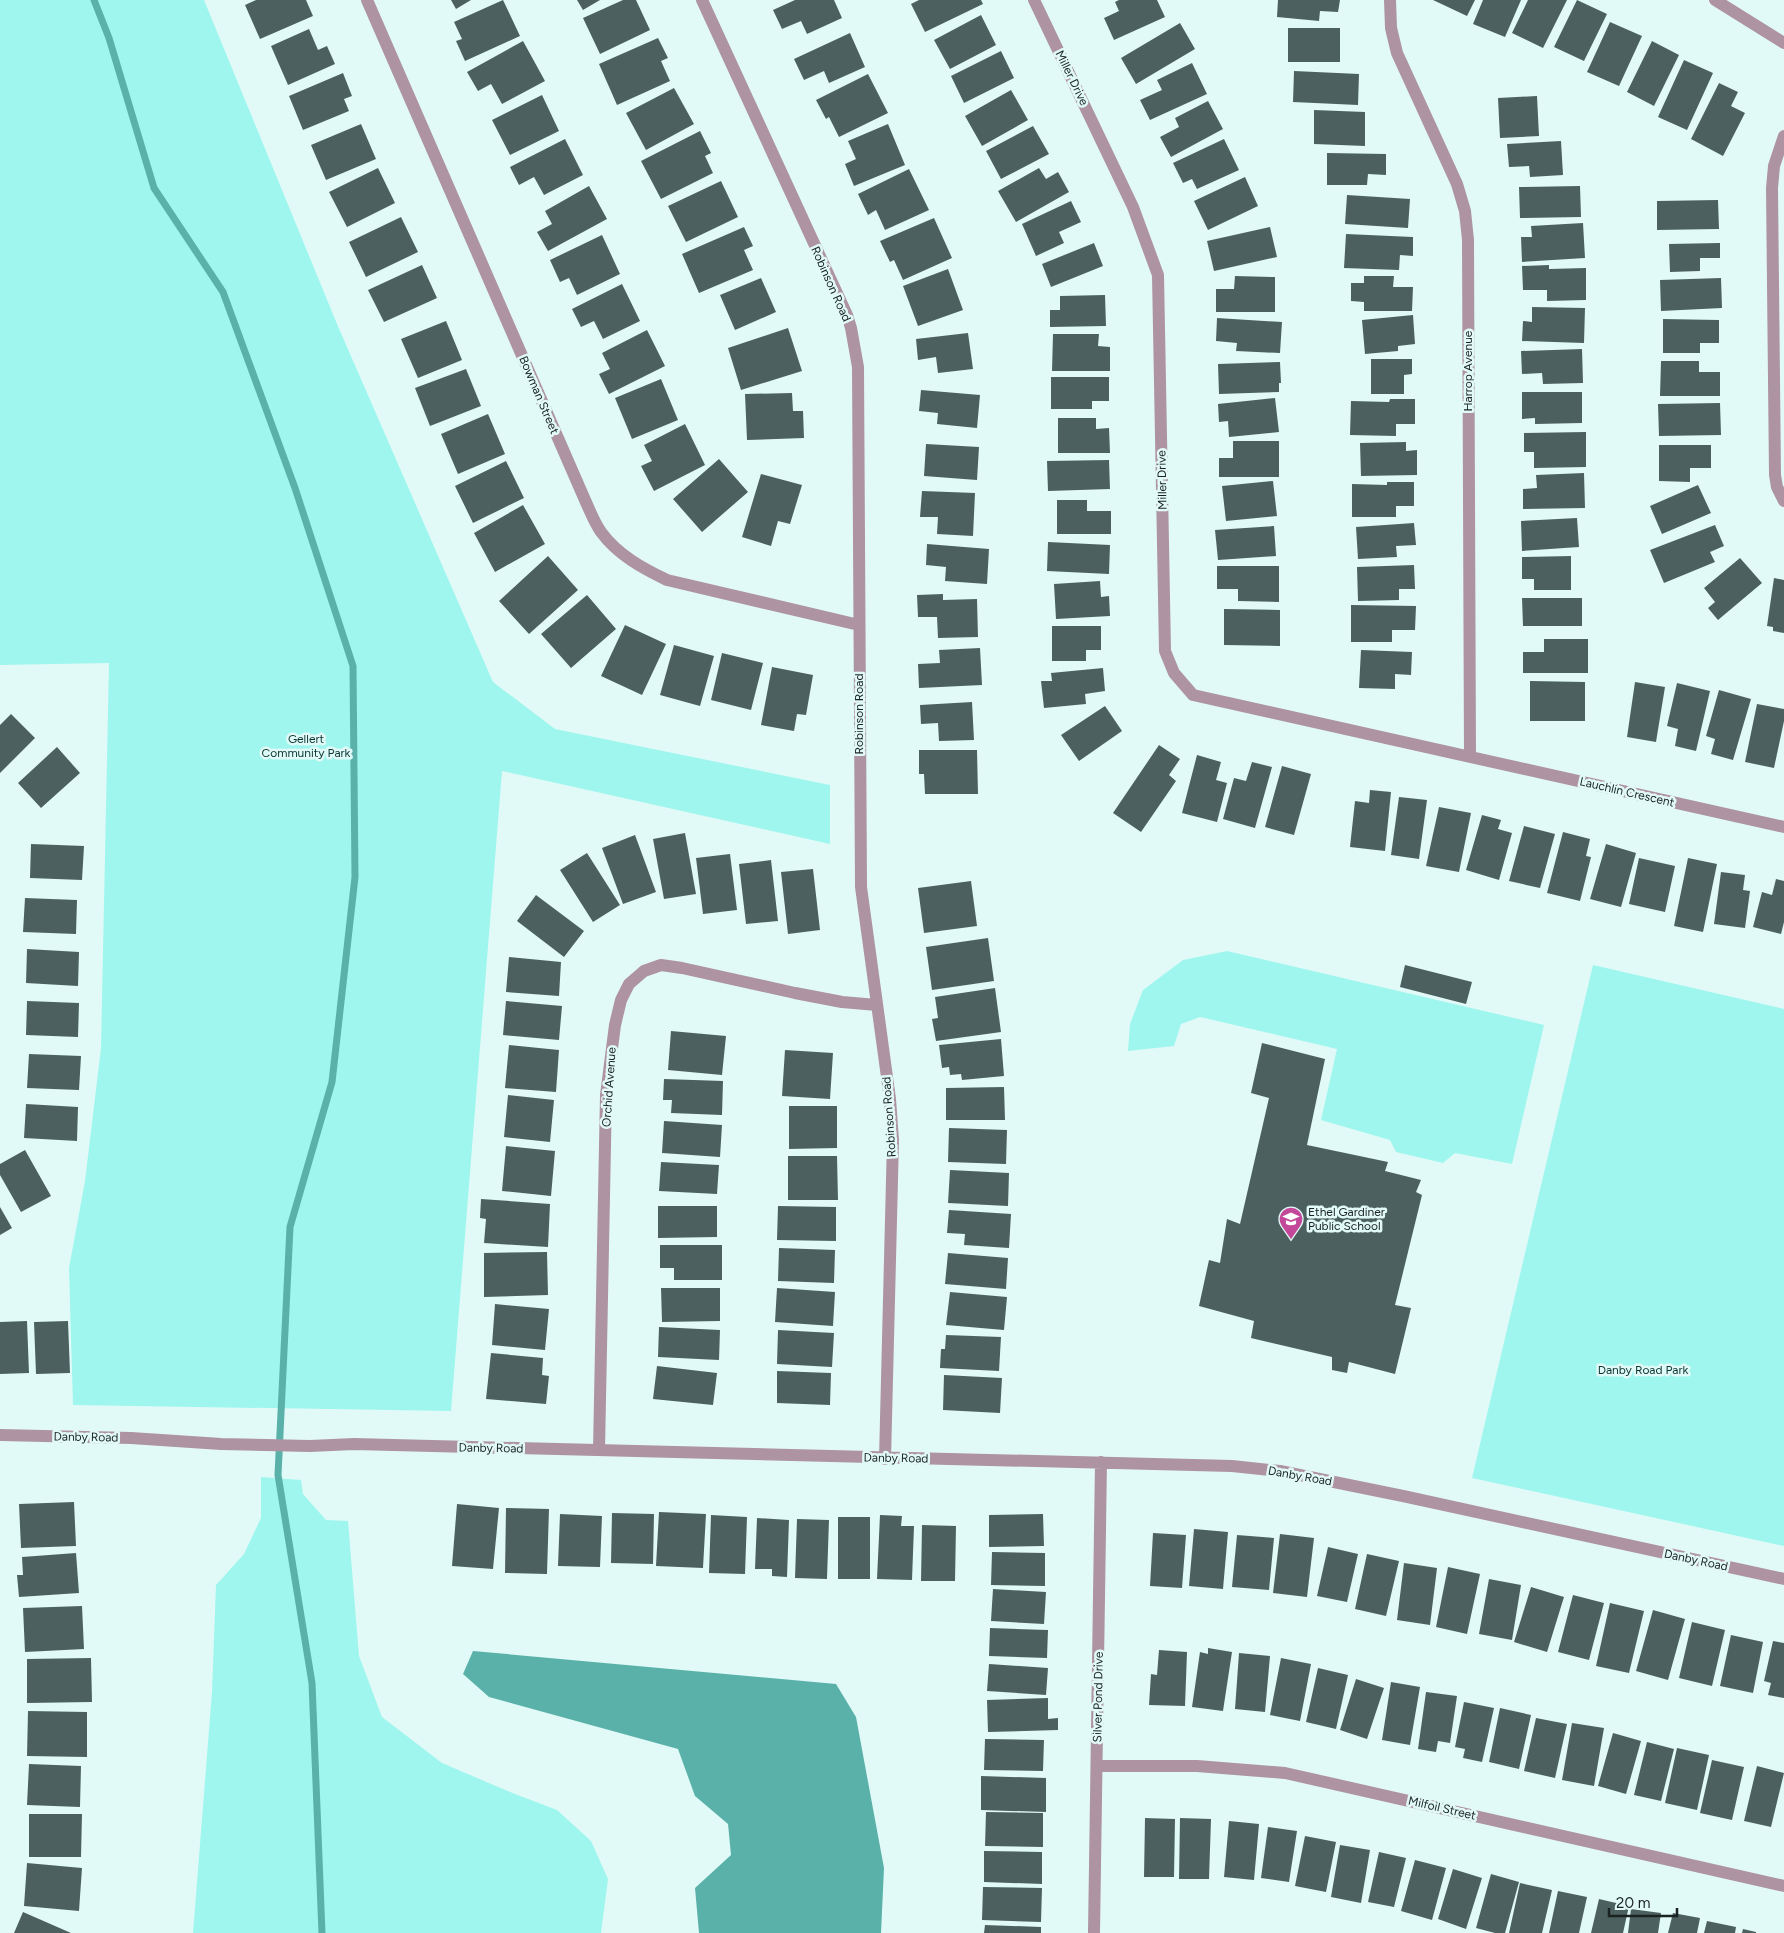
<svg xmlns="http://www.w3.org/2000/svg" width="1784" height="1933" viewBox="0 0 1784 1933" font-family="Figtree,sans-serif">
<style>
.green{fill:#9ff6ef}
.water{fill:#5ab1aa}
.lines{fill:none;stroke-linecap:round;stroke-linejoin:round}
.stream{stroke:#5ab1aa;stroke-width:7}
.building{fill:#4c615f}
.minor{stroke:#ae93a2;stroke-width:12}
.labels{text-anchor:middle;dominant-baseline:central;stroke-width:5;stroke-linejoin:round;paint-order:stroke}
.street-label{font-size:12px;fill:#1a2322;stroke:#e1faf7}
.park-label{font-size:12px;fill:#0a3532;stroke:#e1faf7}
.poi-label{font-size:12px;fill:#1a2322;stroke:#e1faf7;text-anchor:start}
</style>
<rect width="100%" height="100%" fill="#e1faf7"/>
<path class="green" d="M0,0H204L337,324L493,682L555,729L830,785V844L502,771L451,1411L73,1405L69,1268L85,1181L101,1048L109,663L0,665Z
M1227,951L1544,1025L1512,1164L1455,1153L1443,1163L1396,1152L1390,1140L1321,1120L1337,1049L1200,1017L1181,1024L1174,1046L1128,1051L1130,1024L1143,990L1183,960Z
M1593,965L1784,1009V1546L1472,1478Z
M261,1477L301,1480L303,1494L326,1520L348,1521L359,1656L382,1717L442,1763L510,1792L557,1810L591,1841L608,1879L601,1933H193L212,1692L216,1585L244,1554L261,1518Z"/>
<path class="water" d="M473,1651L836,1684L856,1717L884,1868L881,1933H699L695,1888L731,1855L728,1824L695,1796L678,1749L489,1697L463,1674Z"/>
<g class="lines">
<path class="stream" d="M94,0L109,38L154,188L223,292L295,488L353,666L355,877L332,1082L290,1227L278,1475L312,1683L322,1933"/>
</g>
<path class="building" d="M256,0H306L313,16L260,39L245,5Z
M451,0H471L456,9Z
M503,0L520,36L465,61L456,41L462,39L454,22Z
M577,0H600L583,10Z
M623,0H636L650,30L600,54L583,18Z
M795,0H834L842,18L807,34L801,21L782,29L773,10Z
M919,0H981L983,4L925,32L911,4Z
M1119,0H1157L1165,17L1114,40L1104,18L1119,11L1115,2Z
M1278,0H1340L1338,12L1320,11L1319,21L1277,17Z
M1433,0H1475L1467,16Z
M1483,0H1521L1505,37L1473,24Z
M1528,0H1567L1543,48L1512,33Z
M1577,0L1607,14L1584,61L1554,47Z
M981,15L996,45L950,69L934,40Z
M1610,22L1642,36L1619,86L1587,72Z
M1180,23L1195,49L1136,84L1121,58Z
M1288,28H1340V62H1288Z
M309,29L318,50L327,46L335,64L288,85L271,46Z
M850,33L865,67L829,83L824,71L804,80L794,59Z
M658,38L668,58L661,61L670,81L617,105L599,64Z
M523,41L545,81L502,104L491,84L478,91L467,72Z
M1652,41L1679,55L1654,106L1627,92Z
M1001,51L1014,78L964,103L951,76Z
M1684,60L1713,73L1687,130L1658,117Z
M1192,63L1207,94L1150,120L1140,100L1162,90L1157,80Z
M1294,71L1359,74L1358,105L1293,102Z
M343,73L352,96L344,99L349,111L303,130L289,96Z
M868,74L888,113L839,137L829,117L826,119L816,100Z
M1719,83L1738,92L1731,106L1745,113L1723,156L1691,139Z
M674,88L694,124L646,150L626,113Z
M1011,90L1028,120L982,146L965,116Z
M542,95L559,131L510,155L492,120Z
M1537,96L1539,136L1500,138L1498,98Z
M1208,101L1223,129L1171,157L1160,137L1179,127L1175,118Z
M1314,110L1365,112V146L1314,144Z
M361,124L376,159L326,180L311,145Z
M888,124L905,165L854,186L845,164L856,159L848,141Z
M1033,126L1049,154L1001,179L986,151Z
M700,131L711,153L705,156L713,173L661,199L641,161Z
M565,139L583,175L544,195L534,177L519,185L510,167Z
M1224,139L1239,170L1197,189L1192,179L1183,183L1173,163Z
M1561,141L1563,175L1530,177L1529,166L1509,167L1507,144Z
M1327,153L1386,154V175L1368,174L1367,185H1327Z
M378,168L395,203L347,227L329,192Z
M1039,168L1046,179L1058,172L1069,192L1016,222L998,191Z
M909,169L929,210L885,230L876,210L868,215L858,194Z
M1245,177L1258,206L1208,230L1194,201Z
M721,181L738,217L686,242L668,206Z
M589,186L607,219L548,251L537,232L552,224L545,211Z
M1580,186L1581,217L1520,218L1519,187Z
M1347,195L1410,199L1408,228L1345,224Z
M1718,200L1719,229L1657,230V201Z
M1071,201L1081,222L1059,232L1064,243L1036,256L1022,224Z
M401,217L418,252L366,277L349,242Z
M934,218L952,258L903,280L894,260L890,262L880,241Z
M1583,223L1585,258L1522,262L1521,237H1532L1531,226Z
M744,227L753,246L744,250L753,270L699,293L682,254Z
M1270,227L1277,257L1214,271L1207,241Z
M1346,234L1413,237V256L1400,255L1399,270L1344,268Z
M602,235L620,274L577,295L569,278L560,282L550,260Z
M1094,243L1103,266L1051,287L1042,264Z
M1720,243V258H1700V271L1670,272L1669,244Z
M422,265L437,298L384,322L368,290Z
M1549,265V269L1586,268V300L1547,301V290H1523L1522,266Z
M948,269L963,310L918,326L903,286Z
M1235,276L1275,277V312H1216V289H1234Z
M1364,276H1394L1393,287H1413L1412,311H1364V302L1351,301V283H1364Z
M761,278L776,312L735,330L720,295Z
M1721,278L1722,308L1661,311L1660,280Z
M622,284L640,321L603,339L594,321L581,327L572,309Z
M1105,295L1106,326L1050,327V310H1060V296Z
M1532,307L1585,308L1584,343L1522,341L1523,321L1532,322Z
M1413,315L1415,344L1398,346V351L1365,354L1362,320Z
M1217,318L1282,322L1280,353L1236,351L1237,343L1216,341Z
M1663,319L1719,320V343H1700V353H1663Z
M446,321L462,360L418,378L401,339Z
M788,328L802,371L741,390L728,348Z
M647,330L665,366L609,394L599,374L610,369L602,353Z
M968,333L973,369L938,373L936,357L918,360L916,339Z
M1053,334H1099L1098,346L1110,347V371H1052Z
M1582,349L1583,383L1543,384L1542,373L1522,374L1521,351Z
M1371,359H1412V374L1404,375V394H1371Z
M1661,361H1699V372H1720V396H1660Z
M1280,362L1281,383H1279V392L1219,394L1218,364Z
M466,369L481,406L430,426L415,388Z
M1051,377H1109V401H1092V409H1051Z
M661,379L678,420L632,439L615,398Z
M921,390L980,395L977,428L937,424L938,413L919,411Z
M1522,392H1582V423L1535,424V418L1522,419Z
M792,393L793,411H803L804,438L747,440L745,394Z
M1275,398L1279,432L1229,437L1228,421L1219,422L1218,404Z
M1390,399H1415V424H1396V436L1350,435L1351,401L1389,402Z
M1720,403L1721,435L1659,436L1658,404Z
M488,414L505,454L458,474L441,434Z
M1058,418H1096V429L1109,428L1110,453H1058Z
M685,424L705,465L654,491L641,466L652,461L644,445Z
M1586,432V467L1534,468V452H1524V433Z
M1233,441H1279V477H1219V458H1233Z
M1406,442V451L1417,450V475L1361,476L1360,443Z
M926,444L979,447L977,480L924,476Z
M1659,445H1711V468H1690V482L1659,481Z
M719,459L748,492L702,532L673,499Z
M1109,460L1110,489L1048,491L1047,461Z
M506,461L524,498L473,523L455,486Z
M1584,473L1585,508L1523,509V489L1537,488L1536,475Z
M761,474L802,485L790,524L778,521L771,546L742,537Z
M1273,481L1277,516L1226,521L1222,486Z
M1387,482H1414V506H1396V517H1352V484L1387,485Z
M1698,485L1711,513L1662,534L1650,506Z
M922,491L975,493L973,536L937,534L938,517H920Z
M1057,500H1087V511H1111V534H1057Z
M523,505L545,544L495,572L474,533Z
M1577,518L1579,547L1522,551L1521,521Z
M1414,523L1416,545L1396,546L1397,557L1358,559L1356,527Z
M1715,525L1724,546L1710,552L1715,562L1664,583L1650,550Z
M1274,526L1276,556L1218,560L1215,530Z
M1048,542L1110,545L1109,574L1047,571Z
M927,544L989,549L987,584L945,581L946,567L926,565Z
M548,556L578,590L529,634L499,601Z
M1571,556V590H1534V579H1522V557Z
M1740,558L1762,583L1718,620L1708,608L1715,602L1704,588Z
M1414,565L1415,589H1399V600L1358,601L1357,567Z
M1217,566H1279V602L1238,601V589H1217Z
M1774,578L1784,580V633L1773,631V627L1767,626Z
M1100,581L1101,597L1109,596L1110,616L1056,619L1054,584Z
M943,594V600L977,599L978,637L938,638L937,617H918L917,595Z
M587,595L616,629L571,668L541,634Z
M1522,598H1582V626H1523Z
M1351,605L1416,606L1415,630H1392V642H1351Z
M1224,609L1280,610V646L1224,645Z
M625,625L666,644L642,695L601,676Z
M1052,626H1101V650H1086V661H1052Z
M1544,639H1588V673H1523V652H1544Z
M674,645L714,656L700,706L660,695Z
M980,648L982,685L919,688L918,664L940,663L939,650Z
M1361,650L1412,652L1411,675L1395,674V689L1359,688Z
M722,653L763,663L751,710L711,700Z
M772,667L813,675L806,715L797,714L794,731L761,725Z
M1103,668L1105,691L1085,694L1086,704L1044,708L1041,681H1052L1051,673Z
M1530,681L1585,682V721H1530Z
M1635,682L1665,687L1656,742L1627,737Z
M1677,683L1710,691L1696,751L1675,746L1678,729L1667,726Z
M1719,690L1751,699L1733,760L1711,754L1715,739L1706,736Z
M972,702L974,740L939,741L938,723L921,724L920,705Z
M1757,704L1784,709V721L1774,768L1745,762Z
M1105,706L1122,731L1079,761L1061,735Z
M11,714L35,738L0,773V725Z
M1159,745L1180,759L1169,775L1176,781L1141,832L1113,813Z
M57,747L80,773L41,808L18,783Z
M919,750H977L978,794H925L924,774H919Z
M1197,755L1221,762L1216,780L1227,783L1217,822L1182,813Z
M1252,762L1272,767L1255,828L1223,819L1234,778L1246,781Z
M1282,766L1311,774L1294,835L1265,827Z
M1370,790L1391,792L1385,851L1350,847L1355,801L1369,803Z
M1399,797L1427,800L1419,859L1391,855Z
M1439,807L1471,813L1459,872L1426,866Z
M1482,815L1501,820L1498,829L1512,833L1499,880L1466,870Z
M1524,826L1555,834L1540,888L1509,881Z
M1563,832L1590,839L1586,856L1591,857L1580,901L1547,893Z
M685,833L696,894L664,899L653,839Z
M635,835L656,892L623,904L602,848Z
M31,844L84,846L82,880L30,878Z
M1606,844L1636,853L1621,907L1590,899Z
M587,853L620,905L593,922L560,870Z
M730,854L737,910L703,914L696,858Z
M1639,858L1675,866L1665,912L1629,904Z
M1688,858L1717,864L1703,932L1674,926Z
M771,860L778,921L746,924L739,864Z
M813,869L820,930L788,934L781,872Z
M1721,872L1745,875L1743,890L1750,891L1745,928L1714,924Z
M1776,879L1784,881V922L1781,934L1753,927L1762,892L1772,895Z
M971,881L977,926L924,933L918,888Z
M536,895L584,931L564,957L517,921Z
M25,898L77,900L76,934L23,932Z
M988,938L994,981L932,990L926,947Z
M27,949L79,952L78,986L26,983Z
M509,957L561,962L559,996L506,992Z
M1405,965L1472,982L1466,1004L1400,987Z
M995,988L1001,1032L936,1041L932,1019L938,1018L935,997Z
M27,1001L79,1003L78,1037L26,1035Z
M506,1001L562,1006L559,1040L503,1035Z
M671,1031L726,1036L722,1075L668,1070Z
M1001,1039L1004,1076L962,1080L961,1074L950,1075L949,1067L942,1068L939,1045Z
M1262,1043L1325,1059L1307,1145L1388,1162L1385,1171L1421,1180L1416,1192L1422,1195L1395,1305L1411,1308L1395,1374L1349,1362L1347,1373L1332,1370V1357L1251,1338L1254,1321L1199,1306L1209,1260L1220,1263L1227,1219L1240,1224L1269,1098L1251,1093Z
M509,1045L559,1050L556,1092L505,1088Z
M785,1050L833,1053L830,1099L782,1096Z
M29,1054L81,1056L79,1090L27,1088Z
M664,1079L723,1081L722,1115L671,1113L672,1100H663Z
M1004,1087L1005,1120H946V1088Z
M508,1095L554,1100L550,1142L504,1137Z
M26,1104L78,1107L77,1141L24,1138Z
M789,1106H837V1148L789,1149Z
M664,1121L722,1125L720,1157L662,1153Z
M949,1128L1007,1130L1006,1164L948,1162Z
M506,1146L555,1151L551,1196L502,1191Z
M25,1150L51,1196L21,1212L0,1175V1164Z
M788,1156H837L838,1200H788Z
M661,1162L719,1165L717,1194L659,1191Z
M950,1170L1009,1173L1008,1206L948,1203Z
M481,1199L550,1204L548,1247L484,1243L486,1219L480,1218Z
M658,1206H717V1237L658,1238Z
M778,1206L836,1207V1241L777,1240Z
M0,1207L12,1228L0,1235Z
M949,1210L1011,1214L1009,1248L964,1245L965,1234L947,1233Z
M660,1245H722V1280H674V1268H660Z
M779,1248L835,1250L834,1283L778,1281Z
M547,1252L548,1295L484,1297V1253Z
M948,1253L1008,1258L1006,1289L945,1284Z
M661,1288H720V1321L662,1322Z
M777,1288L835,1292L833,1326L775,1322Z
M950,1292L1007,1297L1004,1330L946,1325Z
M495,1304L549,1309L545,1350L492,1345Z
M27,1321L29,1373L0,1374V1322Z
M68,1321L70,1373L36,1374L34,1322Z
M659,1327L720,1330L719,1360L658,1357Z
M778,1330L834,1333L832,1367L777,1364Z
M946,1335L1001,1337L999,1371L940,1368L941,1349H945Z
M491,1353L543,1358L542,1375L549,1376L546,1404L486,1399Z
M657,1366L717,1373L713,1405L653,1399Z
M777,1371L831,1373L830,1405L777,1403Z
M944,1375L1002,1378L1000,1413L943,1410Z
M74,1502L76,1546L21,1548L19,1504Z
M457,1504L499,1508L493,1569L452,1566Z
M506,1508L549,1509L547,1574L505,1573Z
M659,1512L706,1514L703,1568L656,1566Z
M612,1513L654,1514L653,1564L611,1563Z
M560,1514L602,1516L600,1567L558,1566Z
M1043,1514L1044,1546L989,1547V1515Z
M711,1515L747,1517L745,1574L709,1573Z
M880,1515L902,1516L901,1526H914L912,1580L877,1579Z
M838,1517H870V1579H838Z
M757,1518L789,1520L787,1577L772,1576V1569H755Z
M797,1519L829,1520L827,1579L795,1578Z
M922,1525L956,1526L955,1581H921Z
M1194,1529L1228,1532L1223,1589L1189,1586Z
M1153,1533L1186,1535L1182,1588L1150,1586Z
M1280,1534L1314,1538L1307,1597L1273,1593Z
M1237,1535L1274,1538L1269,1590L1232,1587Z
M1328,1547L1358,1554L1347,1602L1317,1596Z
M992,1552L1045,1553V1586L991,1585Z
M76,1553L79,1593L19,1597L17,1575H23L22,1557Z
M1367,1554L1399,1561L1386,1616L1355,1609Z
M1404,1563L1437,1568L1430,1625L1397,1620Z
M1448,1567L1480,1574L1467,1634L1436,1627Z
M1489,1579L1521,1585L1512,1640L1479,1634Z
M1531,1587L1564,1597L1547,1652L1514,1642Z
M993,1589L1046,1592L1044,1624L991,1621Z
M1573,1595L1604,1603L1589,1660L1558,1652Z
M1610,1603L1644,1611L1629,1673L1596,1666Z
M82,1606L84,1649L25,1652L23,1608Z
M1653,1610L1685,1619L1668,1680L1636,1671Z
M1692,1622L1725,1630L1712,1686L1679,1678Z
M990,1628L1048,1630L1047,1658L989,1656Z
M1731,1635L1763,1642L1753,1693L1720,1686Z
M1773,1641L1784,1643V1698L1768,1695L1771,1683L1764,1681Z
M1208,1648L1232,1652L1223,1711L1192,1707L1200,1652L1208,1654Z
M1159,1650L1187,1652L1185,1706L1149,1705L1151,1674L1157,1675Z
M1239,1653L1270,1656L1265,1712L1235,1709Z
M91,1658L92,1702L27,1703V1659Z
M1281,1658L1311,1664L1300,1721L1270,1715Z
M989,1664L1048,1668L1046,1695L987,1691Z
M1318,1668L1348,1675L1336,1729L1306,1722Z
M1356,1679L1384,1688L1367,1739L1340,1730Z
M1391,1682L1420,1687L1410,1745L1382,1740Z
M1426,1692L1457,1696L1450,1743L1438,1741L1436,1752L1418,1749Z
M1048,1698V1719L1058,1718V1730L988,1732L987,1700Z
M1464,1702L1494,1708L1482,1762L1463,1758L1465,1749L1455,1747Z
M1500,1708L1531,1715L1519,1769L1489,1762Z
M28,1711L87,1712V1757L27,1756Z
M1536,1718L1567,1724L1555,1778L1524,1771Z
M1572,1723L1604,1728L1594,1786L1562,1780Z
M1613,1733L1641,1741L1626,1794L1598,1786Z
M985,1739L1044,1740L1043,1771L984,1770Z
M1647,1742L1674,1749L1661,1801L1634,1795Z
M1677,1748L1709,1755L1697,1810L1665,1803Z
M1712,1760L1744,1767L1732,1820L1700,1813Z
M29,1764L81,1766L80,1807L27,1805Z
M1757,1766L1784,1773L1771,1827L1744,1821Z
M981,1776L1046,1778V1812L981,1810Z
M986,1812L1043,1813V1847L985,1846Z
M29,1814H82L81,1857H29Z
M1145,1818L1175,1819L1174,1877H1144Z
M1180,1818L1211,1819L1209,1879H1179Z
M1229,1821L1259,1824L1254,1880L1224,1877Z
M1268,1827L1297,1831L1289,1882L1261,1878Z
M1305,1836L1336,1842L1326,1892L1295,1886Z
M1340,1845L1370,1850L1361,1903L1331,1897Z
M984,1851L1042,1852V1884L984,1882Z
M1379,1852L1406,1858L1394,1907L1368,1902Z
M1415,1860L1446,1868L1432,1920L1401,1911Z
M27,1863L82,1868L79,1911L24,1906Z
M1453,1869L1482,1878L1466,1929L1438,1919Z
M1491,1874L1519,1882L1505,1933H1495L1476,1928Z
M1520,1883L1552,1890L1542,1933H1509Z
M983,1887L1042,1888L1041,1922L982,1920Z
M1558,1891L1587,1897L1579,1933H1549Z
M1599,1899L1629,1906L1623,1933H1591Z
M1631,1909L1661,1913L1658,1933H1628Z
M23,1912L71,1933H14Z
M1673,1913L1700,1918L1697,1933H1668Z
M1707,1921L1736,1927L1735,1933H1704Z
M985,1925L1041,1927V1933H984Z
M1743,1929L1756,1932V1933H1742Z"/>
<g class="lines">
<path class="minor" d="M367,0L585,500C590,511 594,522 601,532C618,555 642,568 667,580L859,625
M702,0L847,315L851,328L858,367L861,887L890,1099L893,1140L885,1459
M1034,0L1133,207L1158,275L1165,651L1174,673L1193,695L1784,827
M1390,0L1391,28L1397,53L1457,184L1465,211L1468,240L1470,757
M1715,0L1784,43
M1784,136L1774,166L1772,188L1775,475L1777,487L1784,501
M0,1435L131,1438L221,1444L310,1446L354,1444L1232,1466L1280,1471L1403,1496L1784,1579
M599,1450L606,1095L615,1025L621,1000L629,984L644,971L661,965L682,968L795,993L842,1002L877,1005
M1097,1766H1197L1285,1773L1784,1886
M1094,1933L1101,1462"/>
</g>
<defs>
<symbol id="school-pin" viewBox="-11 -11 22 30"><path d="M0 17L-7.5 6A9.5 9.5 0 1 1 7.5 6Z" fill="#c44899" stroke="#e1faf7"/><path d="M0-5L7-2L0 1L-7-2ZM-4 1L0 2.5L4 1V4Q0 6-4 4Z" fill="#fff"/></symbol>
</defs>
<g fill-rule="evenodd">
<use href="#school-pin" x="1277" y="1205" width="28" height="38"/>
</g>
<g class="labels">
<g class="street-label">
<text transform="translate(1072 78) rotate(64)">Miller Drive</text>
<text transform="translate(831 284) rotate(66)">Robinson Road</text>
<text transform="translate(1468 371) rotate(-90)">Harrop Avenue</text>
<text transform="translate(539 395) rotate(67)">Bowman Street</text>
<text transform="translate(1162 480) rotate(-91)">Miller Drive</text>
<text transform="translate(859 714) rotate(-90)">Robinson Road</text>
<text transform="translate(1627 792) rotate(13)">Lauchlin Crescent</text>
<text transform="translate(609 1087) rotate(-86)">Orchid Avenue</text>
<text transform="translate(889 1117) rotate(-94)">Robinson Road</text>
<text transform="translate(86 1437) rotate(1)">Danby Road</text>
<text transform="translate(491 1448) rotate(1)">Danby Road</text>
<text transform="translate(896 1458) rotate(1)">Danby Road</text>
<text transform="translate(1300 1476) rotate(10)">Danby Road</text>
<text transform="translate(1696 1560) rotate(12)">Danby Road</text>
<text transform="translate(1098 1697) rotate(-89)">Silver Pond Drive</text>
<text transform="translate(1442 1808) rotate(13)">Milfoil Street</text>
</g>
<g class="park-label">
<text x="306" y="739">Gellert<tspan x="306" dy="14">Community Park</tspan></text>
<text x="1643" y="1370">Danby Road Park</text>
</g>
<g class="poi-label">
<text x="1308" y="1212">Ethel Gardiner<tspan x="1308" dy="14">Public School</tspan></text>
</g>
</g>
<path d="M1609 1908v8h68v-8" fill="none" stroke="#1a2322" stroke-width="2.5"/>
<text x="1616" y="1908" font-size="15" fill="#1a2322" stroke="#e1faf7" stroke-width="4" paint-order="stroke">20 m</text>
</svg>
